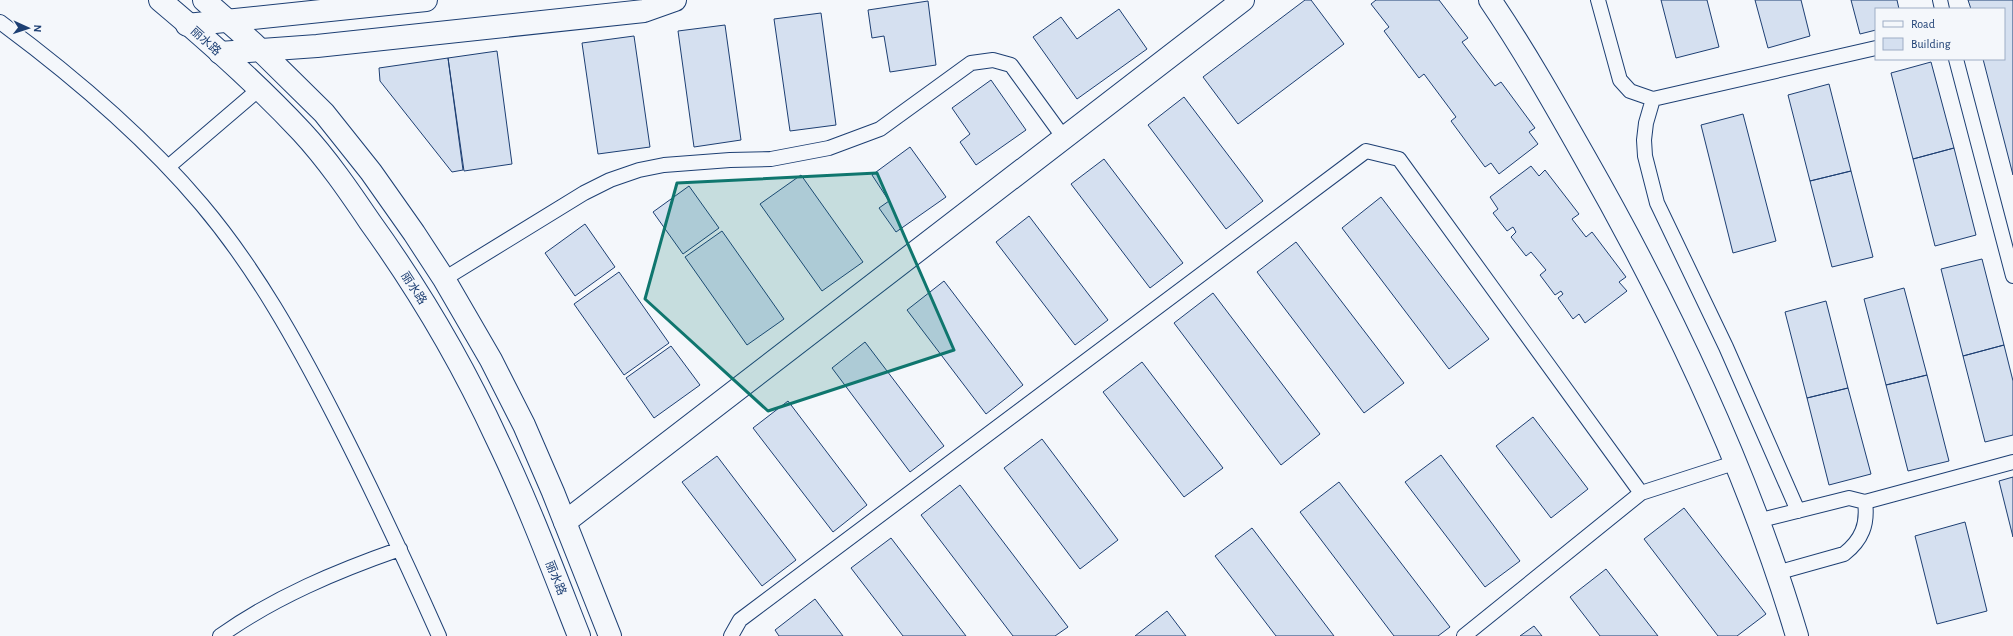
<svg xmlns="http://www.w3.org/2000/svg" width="2013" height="636" viewBox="0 0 2013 636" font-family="'Alegreya Sans','Noto Sans SC',sans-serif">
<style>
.building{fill:#d5e0f0;stroke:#1d3f73}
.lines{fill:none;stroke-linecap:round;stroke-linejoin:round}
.service-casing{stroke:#1d3f73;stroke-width:16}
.minor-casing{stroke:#1d3f73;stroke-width:24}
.tertiary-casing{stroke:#1d3f73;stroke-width:24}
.service{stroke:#f4f7fb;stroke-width:14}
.minor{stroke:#f4f7fb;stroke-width:22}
.tertiary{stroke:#f4f7fb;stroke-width:22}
.marked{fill:#0f766e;fill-opacity:0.2;stroke:#0f766e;stroke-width:3;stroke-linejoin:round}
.labels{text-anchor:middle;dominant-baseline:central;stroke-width:3;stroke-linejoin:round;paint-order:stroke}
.street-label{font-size:12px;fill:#1d3f73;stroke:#f4f7fb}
</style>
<rect width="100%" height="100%" fill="#f4f7fb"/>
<path class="building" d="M1305,0H1311L1344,44L1238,124L1203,77Z
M1376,0H1439L1468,38L1462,42L1495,86L1501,82L1535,128L1529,132L1538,144L1499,174L1491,163L1485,167L1451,121L1456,117L1424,74L1419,78L1384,31L1389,27L1371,4Z
M1661,0H1707L1719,47L1676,58Z
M1755,0H1801L1810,36L1768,48Z
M1851,0H1897L1899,9H1876V30L1860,34Z
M1968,0H2013V175L1983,59H2004V9H1971Z
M928,1L936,65L890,72L884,36L872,38L868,10Z
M1119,9L1147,49L1077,99L1033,37L1061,17L1077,39Z
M821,13L836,125L790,131L774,19Z
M725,25L741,140L694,147L678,31Z
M634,36L650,147L598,154L582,43Z
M497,51L512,164L464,171L448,58Z
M448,58L463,170L452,172L380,81L379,68Z
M1931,62L1954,148L1913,159L1891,73Z
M991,80L1026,130L976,165L960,142L970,134L952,108Z
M1829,84L1851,171L1810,181L1788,95Z
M1184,97L1263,201L1226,229L1148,125Z
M1743,114L1776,241L1733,253L1701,125Z
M910,147L946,197L896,232L879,208L889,201L872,175Z
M1954,148L1976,235L1935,246L1913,159Z
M1104,159L1183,263L1150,288L1071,184Z
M1531,166L1539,176L1545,170L1579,214L1572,219L1586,237L1592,232L1626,277L1619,282L1627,291L1585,323L1579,314L1573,319L1558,298L1563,294L1561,291L1555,295L1540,275L1546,270L1531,252L1526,256L1511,237L1516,232L1513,227L1507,231L1493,213L1498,209L1490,197Z
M1851,171L1873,257L1832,267L1810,181Z
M801,175L863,262L822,291L760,204Z
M689,186L719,228L683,254L653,212Z
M1381,197L1489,339L1449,369L1342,228Z
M1029,216L1108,320L1075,345L996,242Z
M585,224L615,267L575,296L545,253Z
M722,231L784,319L747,345L685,257Z
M1296,242L1404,383L1364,413L1257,272Z
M1982,259L2004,345L1963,356L1941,269Z
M619,272L669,343L624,375L574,304Z
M944,281L1023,385L986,414L907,310Z
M1904,288L1927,375L1886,385L1864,299Z
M1213,293L1320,434L1281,465L1174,323Z
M1826,301L1848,388L1807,398L1785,312Z
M865,342L944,446L910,472L832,368Z
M2004,345L2013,381V435L1985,442L1963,356Z
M671,346L700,385L654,418L626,378Z
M1142,362L1223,468L1184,497L1103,392Z
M1927,375L1949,461L1908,471L1886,385Z
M1848,388L1871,474L1829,485L1807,398Z
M788,401L867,505L833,532L753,428Z
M1533,417L1588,489L1551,518L1496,446Z
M1042,439L1118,540L1080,569L1004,468Z
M1441,455L1520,561L1485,587L1405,482Z
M717,456L796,560L762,586L682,482Z
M2013,477V537L1999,481Z
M1339,482L1450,627L1438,636H1394L1300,512Z
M960,485L1068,627L1055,636H1013L921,515Z
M1684,508L1766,614L1737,636H1718L1644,539Z
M1965,522L1987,611L1937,624L1915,536Z
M1252,528L1334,636H1276L1215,556Z
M891,538L966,636H903L851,568Z
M1606,569L1658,636H1600L1570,597Z
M815,599L843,636H779L775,630Z
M1167,611L1186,636H1135Z
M1534,626L1542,636H1520Z"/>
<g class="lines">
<defs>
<path id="service" d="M1598,0L1620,80L1630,91L1653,99
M1940,0L1942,9
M0,22C73,76 143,135 202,205C256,269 297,343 335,417C372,489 406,562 439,636
M1956,59L2013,276
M168,167L258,90
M444,279L584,193L610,180L639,170L664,165L730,160L771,159L829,148L880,129L971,63L993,60L1011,65L1064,138
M1798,511L1726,347L1657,203L1645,156L1644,140L1646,123L1653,99L1876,48
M1757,521L1849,498L1865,502L2013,462
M1776,573L1844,554C1862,540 1868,524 1865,502
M220,636C275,597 337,571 400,549
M731,636L740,620L1366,151L1399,159L1641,493
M1464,636L1641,493L1734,463"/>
<path id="minor" d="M1490,0C1524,50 1554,103 1584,156C1669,305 1748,471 1797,636
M187,25L426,0
M220,53L317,46L644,11L675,0
M565,522L1243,0"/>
<path id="tertiary" d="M160,0C209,41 258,85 302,132C327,159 349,191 370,222C419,290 462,363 497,439C528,503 553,570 579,636
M204,0L254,44L324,113L371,172L414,233L444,279L491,360L524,425L553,492L610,636"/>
</defs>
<use href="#service" class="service-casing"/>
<use href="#minor" class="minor-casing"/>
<use href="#tertiary" class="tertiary-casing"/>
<use href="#service" class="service"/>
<use href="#minor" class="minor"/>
<use href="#tertiary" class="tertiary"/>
</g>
<path class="marked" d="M877,173L954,350L768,411L645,299L677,183Z"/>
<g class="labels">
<g class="street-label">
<text transform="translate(206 41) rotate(42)">丽水路</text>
<text transform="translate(414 288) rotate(57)">丽水路</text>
<text transform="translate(556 578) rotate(68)">丽水路</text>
</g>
</g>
<rect x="1875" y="8" width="130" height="52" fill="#f4f7fb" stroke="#9eadc5"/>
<rect x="1883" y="21" width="20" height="6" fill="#f4f7fb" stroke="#9eadc5"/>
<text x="1911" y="28" font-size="12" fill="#1d3f73">Road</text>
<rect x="1883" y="38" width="20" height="12" fill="#d5e0f0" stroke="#9eadc5"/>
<text x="1911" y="48" font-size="12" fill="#1d3f73">Building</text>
<g transform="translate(28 28) rotate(93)" stroke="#f4f7fb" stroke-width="3" paint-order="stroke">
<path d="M0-3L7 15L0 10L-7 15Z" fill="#1d3f73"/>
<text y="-6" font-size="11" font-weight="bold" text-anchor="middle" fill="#1d3f73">N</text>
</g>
</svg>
